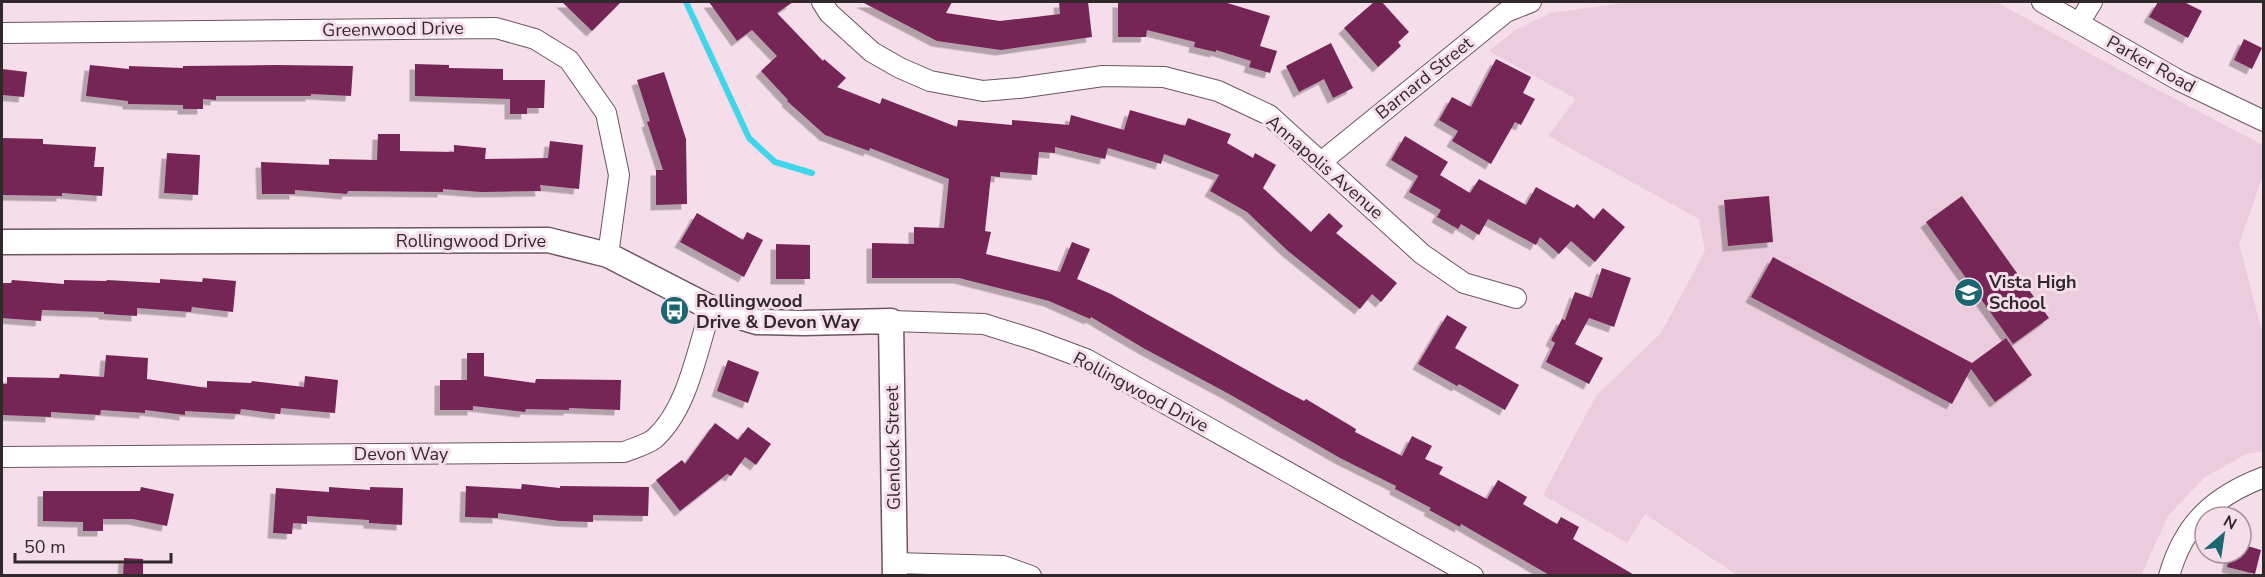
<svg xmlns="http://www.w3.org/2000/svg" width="2265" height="577" viewBox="0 0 2265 577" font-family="'Nunito Sans',sans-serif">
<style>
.built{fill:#ebccdc}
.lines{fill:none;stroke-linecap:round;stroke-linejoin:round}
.stream{stroke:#41d5ea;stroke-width:6}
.building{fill:#752656;filter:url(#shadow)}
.minor-casing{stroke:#6b5661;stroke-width:22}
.tertiary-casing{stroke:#6b5661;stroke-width:27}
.minor{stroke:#fff;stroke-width:20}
.tertiary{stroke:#fff;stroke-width:24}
.labels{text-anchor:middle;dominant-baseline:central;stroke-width:6;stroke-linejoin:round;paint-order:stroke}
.street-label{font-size:18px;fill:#31282c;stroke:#f5dde9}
.poi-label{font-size:18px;font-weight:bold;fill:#31282c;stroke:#f5dde9;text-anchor:start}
</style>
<defs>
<filter id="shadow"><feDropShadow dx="-5.5" dy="5.5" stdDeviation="0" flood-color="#0004"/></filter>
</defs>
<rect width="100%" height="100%" fill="#f5dde9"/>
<path class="built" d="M1630,2H1996L2133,77L2263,145V175L2239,244L2263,335V451L2246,454L2205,477L2168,516L2141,575H1737L1645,514L1627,543L1543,495L1596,396L1661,333L1705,251L1699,219L1548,136L1576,99L1489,51L1515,30L1551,13Z"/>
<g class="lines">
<path class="stream" d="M686,2L749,138L775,162L812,173"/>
</g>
<path class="building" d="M562,2H621L592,31Z
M709,2H793L777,13L823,61L824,59L846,78L837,87L880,104L882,98L957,127L958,120L1012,125V120L1069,125L1071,115L1124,130L1130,110L1185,126L1188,118L1231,134L1227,143L1253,158L1255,153L1276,165L1263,188L1311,232L1329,213L1343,226L1336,233L1397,283L1381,302L1372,294L1360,309L1288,251L1247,212L1210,191L1219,175L1164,154L1161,164L1108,148L1105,159L1055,147V153L1039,152L1037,175L1000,172V177L991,176L985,231L991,232L986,254L1060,272L1072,242L1090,249L1077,279L1111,294L1279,388L1304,401L1306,399L1356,429L1355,432L1402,456L1412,436L1432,446L1425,459L1443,467L1439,474L1487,499L1498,480L1527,497L1523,504L1557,524L1561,517L1579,527L1573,539L1636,576H1551L1461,524L1460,527L1429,510L1431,508L1395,489L1396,486L1340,458L1229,394L1145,349L1091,317L1090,319L1049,301L959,278H872V243L914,244V227L944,228L949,179L870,148L869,151L825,135L787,101L788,100L761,71L777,56L752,30L737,41Z
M862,2H952L946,13L1000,21L1060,14L1059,2H1088L1092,37L1001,50L937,41Z
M1118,2H1224L1270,16L1260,46L1277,51L1270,73L1249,67L1251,61L1216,50V52L1194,47L1195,42L1147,30L1146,37H1118Z
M1374,2H1382L1409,32L1398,42L1401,46L1378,67L1344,28Z
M2158,2H2184L2202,11L2188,38L2149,17Z
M2244,39L2262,48L2252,69L2234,60Z
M1331,43L1353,88L1333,98L1324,79L1299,92L1286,66Z
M1496,59L1531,77L1523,93L1535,99L1521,125L1515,122L1491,164L1452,141L1458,131L1439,120L1452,97L1471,107Z
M415,64L449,65V68L503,69V80H545L544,108H527V114H510V99L415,96Z
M90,65L129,69V66L183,68V66L277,65L353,66L351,96L311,94V96H216V100L203,99V109H183V105L128,104V101L86,96Z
M2,69L27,72L24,97L2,95Z
M664,72L686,139L687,204L656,205V170H663L647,122L650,121L637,80Z
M378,134H400V151L454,152V145L486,148L485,159L548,158L550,141L583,145L579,189L540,185L541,191L481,192L443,189V192L348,191L347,194L295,190V194H262L261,162L329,165V159L377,160Z
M1405,136L1448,162L1440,175L1470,193L1479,179L1526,205L1536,187L1574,208L1577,204L1594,219L1603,208L1625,227L1595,262L1571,241L1559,254L1540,237L1536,245L1488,219L1479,235L1461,224L1458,229L1437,217L1441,210L1409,192L1418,176L1391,160Z
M2,138L43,139V144L96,147L94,167H104L102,196L62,193V196L2,195Z
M167,153L200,155L198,195L164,193Z
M1769,196L1773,242L1728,246L1724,200Z
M1962,196L2049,318L2013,344L1926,222Z
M697,213L743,240L747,232L763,240L744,277L680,242Z
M776,244L810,245V279H776Z
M1773,257L1972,363L2006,338L2032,375L1995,402L1971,369L1952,404L1751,297Z
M1602,268L1631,278L1614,327L1589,318L1575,344L1603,358L1589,384L1546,362L1555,343L1551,340L1562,319L1565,320L1575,292L1592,298Z
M203,278L236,281L233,312L192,307L191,312L137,308V316L104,314V312L42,310L41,321L2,318V283H11L12,280L64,284V280L106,281L107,280L160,283V279L202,282Z
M1447,315L1467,327L1455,348L1519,385L1505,410L1459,384L1457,386L1418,364Z
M467,353H484V376L535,383L536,379L621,380L620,410L569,408V410L526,409L525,412L473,406V410H440V380H467Z
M106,355L148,358L147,379L207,388V381L251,383L252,381L304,387L305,376L338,380L335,413L281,408L280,414L241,409L240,414L185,411V415L145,410V413L101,410L100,415L51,412V417L2,415V384H7V377L59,378L60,374L104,377Z
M728,360L759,372L748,403L717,391Z
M715,423L738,440L748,427L771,444L756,465L745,457L731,476L727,474L680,511L656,480L682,460L685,464Z
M522,484L560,488V486L649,487L648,516L593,515V522L560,521L498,513V518L465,517L466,486L521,489Z
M141,487L174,494L167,526L133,519H103V531H83V522L43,521V491H140Z
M329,487L370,490V487L403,488L402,525L369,523V520L307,516V524L293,523L292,534L273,533L276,488L329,492Z
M2241,544L2261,550L2255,574L2227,567L2230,553H2241Z
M124,558L143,559V576H123Z"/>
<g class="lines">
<defs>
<path id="minor" d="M822,2L829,13L872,52L900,68L930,81L983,91L1019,88L1103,76L1164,77L1218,91L1269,115L1422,254L1464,283L1516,298
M2042,2L2180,81L2264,121
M2079,23L2092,2
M2,33L496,28L535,39L569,60L606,113L619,175L608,255
M1321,162L1506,12L1531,2
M891,321L984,324L1035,340L1086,359L1473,576
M2,457L624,452C634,448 646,445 654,439C688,409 697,350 711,308
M894,563L1003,566L1031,576
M2169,576C2184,523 2214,496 2264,477"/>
<path id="tertiary" d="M2,242L548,240L608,255L711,308L757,322L803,323L891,321L895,576"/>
</defs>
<use href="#minor" class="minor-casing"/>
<use href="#tertiary" class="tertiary-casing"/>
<use href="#minor" class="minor"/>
<use href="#tertiary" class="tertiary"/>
</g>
<defs>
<symbol id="school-disc" viewBox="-11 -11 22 22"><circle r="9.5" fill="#1b6671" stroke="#f5dde9"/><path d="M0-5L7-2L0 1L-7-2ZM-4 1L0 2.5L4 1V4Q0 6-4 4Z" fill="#fff"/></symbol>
<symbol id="bus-disc" viewBox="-11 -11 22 22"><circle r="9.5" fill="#1b6671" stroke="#f5dde9"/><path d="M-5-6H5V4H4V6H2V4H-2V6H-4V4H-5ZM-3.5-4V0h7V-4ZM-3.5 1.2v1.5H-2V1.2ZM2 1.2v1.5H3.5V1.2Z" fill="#fff"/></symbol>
</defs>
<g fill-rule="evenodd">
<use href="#school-disc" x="1952" y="276" width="33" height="33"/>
<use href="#bus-disc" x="658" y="294" width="33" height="33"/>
</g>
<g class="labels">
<g class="street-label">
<text transform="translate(393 29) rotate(-1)">Greenwood Drive</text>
<text transform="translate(2151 64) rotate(29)">Parker Road</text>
<text transform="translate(1424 78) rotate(-39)">Barnard Street</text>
<text transform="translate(1325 167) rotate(41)">Annapolis Avenue</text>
<text x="471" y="241">Rollingwood Drive</text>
<text transform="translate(1141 392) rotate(28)">Rollingwood Drive</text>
<text transform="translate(893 448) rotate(-91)">Glenlock Street</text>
<text x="401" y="454">Devon Way</text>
</g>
<g class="poi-label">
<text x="1989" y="282">Vista High<tspan x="1989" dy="21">School</tspan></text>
<text x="696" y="301">Rollingwood<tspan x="696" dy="21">Drive &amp; Devon Way</tspan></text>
</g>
</g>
<rect width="2265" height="577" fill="none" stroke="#31282c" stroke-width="6"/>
<g transform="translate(2223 535) rotate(29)"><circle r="28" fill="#f5dde9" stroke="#a7959d" stroke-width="1.5"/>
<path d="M0-4.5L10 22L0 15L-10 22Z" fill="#1b6671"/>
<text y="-9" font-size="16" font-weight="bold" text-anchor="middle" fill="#31282c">N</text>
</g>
<path d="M15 553v9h156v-9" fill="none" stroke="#31282c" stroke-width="3"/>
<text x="24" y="553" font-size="18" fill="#31282c" stroke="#f5dde9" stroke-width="4.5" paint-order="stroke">50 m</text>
</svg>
